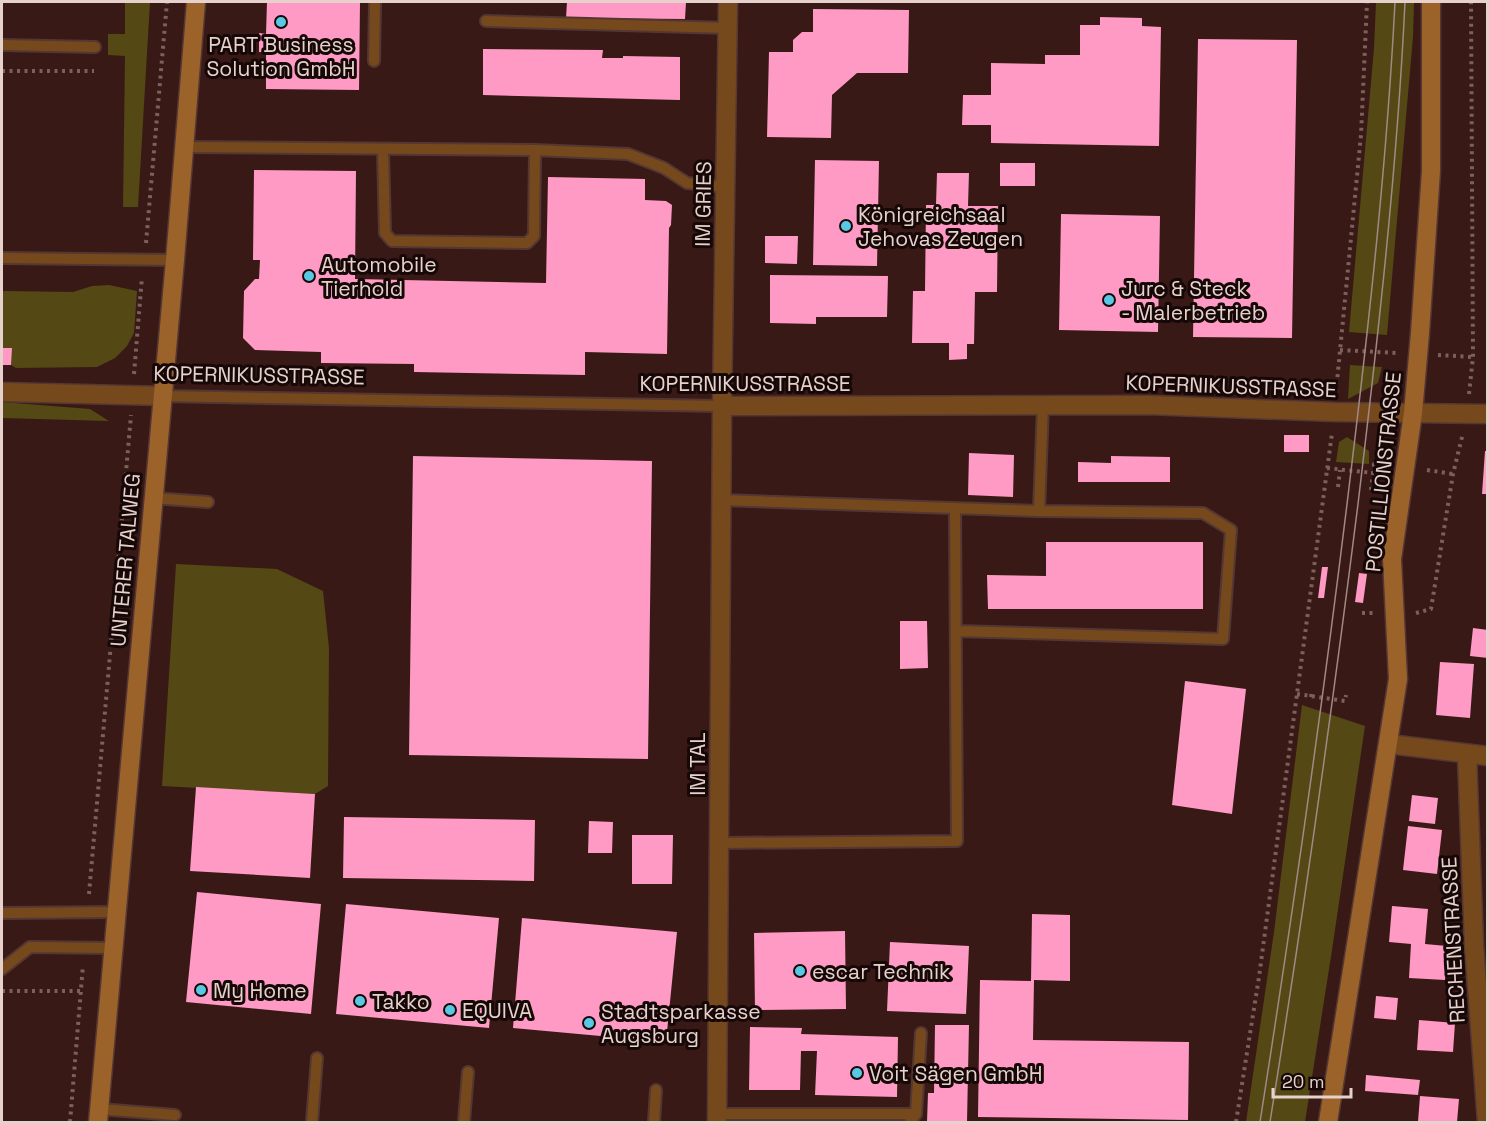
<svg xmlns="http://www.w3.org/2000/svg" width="1489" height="1124" viewBox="0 0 1489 1124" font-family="'Space Grotesk',sans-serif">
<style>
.green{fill:#544814}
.building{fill:#fe9ac4}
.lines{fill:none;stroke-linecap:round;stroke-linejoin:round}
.lane-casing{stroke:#543633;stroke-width:14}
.street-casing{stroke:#543633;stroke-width:21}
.secondary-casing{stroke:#543633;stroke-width:21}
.path{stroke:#7b605c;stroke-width:4;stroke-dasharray:3 4.5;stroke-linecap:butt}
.lane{stroke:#76491d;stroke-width:10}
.street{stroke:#76491d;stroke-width:18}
.secondary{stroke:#9b622a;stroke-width:18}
.tram{stroke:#a28986;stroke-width:1.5}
.poi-dot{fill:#59c8e5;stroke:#160807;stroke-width:2}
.labels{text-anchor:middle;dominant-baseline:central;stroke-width:6;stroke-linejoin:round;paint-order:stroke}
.poi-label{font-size:21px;fill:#e6d1cd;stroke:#160807;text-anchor:start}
.street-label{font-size:21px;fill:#e6d1cd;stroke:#160807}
</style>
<rect width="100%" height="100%" fill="#381916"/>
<path class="green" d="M125,2H150L138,207H123L125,56L108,55V34H125Z
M1376,2H1414L1413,37L1387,335L1349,332L1374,48Z
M109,285L137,291L134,333L127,346L115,358L97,367L16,368L11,365V348H2V291L73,292L92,286Z
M1350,365L1382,367L1378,383L1348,399Z
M2,402L90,409L109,421L2,418Z
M1347,437L1369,451V464L1336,462L1339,442Z
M176,564L277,569L323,591L329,648L328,786L315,794L162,786Z
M1302,705L1365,726L1332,950L1305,1122H1246L1274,932Z"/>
<path class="building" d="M267,2H360L359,90L266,89V52H259V33L266,34Z
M567,2H686L685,19L566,18Z
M813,9L909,10L908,73H857L832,95L831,138L767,137L769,52H793V40L802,32H813Z
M1100,17L1142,18V26L1161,27L1159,146L991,143V125H962L963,95H991V63L1045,64V55H1080V25H1100Z
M1198,39L1297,40L1292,338L1193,337Z
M483,49L603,50L602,58H623V56L680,57V100L483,95Z
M815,160L879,161L877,266L813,265Z
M1000,163H1035V186H1000Z
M254,170L356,171L355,279L546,283L548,177L645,179V200L666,201L672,205L671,225L669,228L667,354L585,352V375L414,372V364L321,363V352L255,350L243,338L244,291L255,279H259L260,260H253Z
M937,173H969L968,206H998L997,292H975L974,344H967V359L949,360V343H912L913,291H925L926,205H936Z
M1061,214L1160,216L1158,332L1059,330Z
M765,236H798L797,264L765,263Z
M770,275L888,276L887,317H816V324L770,323Z
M2,348H12L11,365H2Z
M1284,435H1309V452H1284Z
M1485,451H1488V494H1482Z
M969,453L1014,455L1013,497L968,495Z
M413,456L652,461L648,759L409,755Z
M1111,456L1170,457V482H1078V462L1111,463Z
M1046,542H1203V609H988L987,575L1046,576Z
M1322,567H1328L1324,598H1318Z
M1359,573L1367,574L1363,603L1355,602Z
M900,621H927L928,668L900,669Z
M1473,628L1488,630V658L1470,656Z
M1440,662L1474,664L1470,718L1436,715Z
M1185,681L1246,689L1232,814L1172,805Z
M196,787L315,794L310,878L190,871Z
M1412,795L1438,798L1435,824L1409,821Z
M344,817L535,820L534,881L343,878Z
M589,821L613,822L612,853H588Z
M1408,826L1442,830L1437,874L1403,870Z
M632,835H673L672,884H632Z
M197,892L321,904L311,1014L186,1002Z
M346,904L499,918L489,1028L336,1014Z
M1392,906L1428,909L1425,944L1447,946L1445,980L1409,978L1411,944L1389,942Z
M1032,914L1070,915V981L1034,980L1033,1040L1189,1042L1188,1120L978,1117L980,980L1031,981Z
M522,918L677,932L666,1042L513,1028Z
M845,931L846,1009L755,1010L754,933Z
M890,942L969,946L966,1014L887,1011Z
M1376,996L1398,998L1396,1020L1374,1018Z
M1419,1020L1455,1023L1453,1052L1417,1050Z
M935,1025H969L967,1122H927L928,1093H934Z
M750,1027L802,1028L801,1034L898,1037L897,1097L815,1095L817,1051H801L800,1090H749Z
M1366,1075L1420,1080L1418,1095L1365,1091Z
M1420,1096L1459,1099L1457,1122H1418Z"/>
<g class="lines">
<defs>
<path id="lane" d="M486,21L728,28
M2,45L95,47
M374,61L375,2
M183,147L535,150L628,154L664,168L687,183L725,187
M383,150L385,233L392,241L527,243L534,236L535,150
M2,258L175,260
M163,396L722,406
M152,498L208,502
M721,500L1039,511L1203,513L1231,530L1223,639L956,631
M1039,511L1043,405
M719,843L957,841L955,508
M2,913L116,912
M2,969L30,947L113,948
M99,1109L175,1115
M717,1114H916
M312,1122L317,1058
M464,1122L468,1072
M654,1122L656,1090
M910,1122L916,1114L921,1033"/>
<path id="street" d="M2,392L163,396
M722,406L1148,405L1335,412L1488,414
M1389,744L1488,756
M1467,755L1474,945L1487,1122
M717,1122L722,406L728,2"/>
<path id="secondary" d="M98,1122L175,260L196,2
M1328,1122L1398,679L1392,559L1413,413L1420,333L1431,171V2"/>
</defs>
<use href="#lane" class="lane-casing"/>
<use href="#street" class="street-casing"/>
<use href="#secondary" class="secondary-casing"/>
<path class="path" d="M2,71H94
M146,243L167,2
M1340,350L1397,353
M1438,355L1473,357
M134,374L142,277
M1336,392L1361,135L1367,2
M1469,394L1473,357L1471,2
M1327,468L1373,473L1374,464L1384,465
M1427,470L1453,474
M1338,487L1340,470
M1371,490L1373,473
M1362,613H1373
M1416,613L1431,609L1453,474L1463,433
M1297,694L1345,701L1346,695
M1311,697L1312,690
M89,894L131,415
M2,991H82
M70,1122L83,965
M1236,1122L1259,977L1332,433"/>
<use href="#lane" class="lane"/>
<use href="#street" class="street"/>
<use href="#secondary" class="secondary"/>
<path class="tram" d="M1260,1122C1294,906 1325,688 1351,471C1370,314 1387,159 1395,2
M1270,1122C1303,917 1332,711 1358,504C1378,337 1397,170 1405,2"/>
</g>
<g class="poi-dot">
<circle cx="281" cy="22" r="6"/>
<circle cx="846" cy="226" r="6"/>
<circle cx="309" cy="276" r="6"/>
<circle cx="1109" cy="300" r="6"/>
<circle cx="800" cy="971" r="6"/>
<circle cx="201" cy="990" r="6"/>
<circle cx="360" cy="1001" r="6"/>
<circle cx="450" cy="1010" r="6"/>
<circle cx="589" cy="1023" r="6"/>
<circle cx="857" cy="1073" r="6"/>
</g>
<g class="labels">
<g class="poi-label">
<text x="281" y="44" text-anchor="middle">PART Business<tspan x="281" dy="24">Solution GmbH</tspan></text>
<text x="858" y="214">Königreichsaal<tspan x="858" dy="24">Jehovas Zeugen</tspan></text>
<text x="321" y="264">Automobile<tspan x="321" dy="24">Tierhold</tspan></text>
<text x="1121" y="288">Jurc &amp; Steck<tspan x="1121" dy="24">- Malerbetrieb</tspan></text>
<text x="812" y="971">escar Technik</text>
<text x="213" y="990">My Home</text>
<text x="372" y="1001">Takko</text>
<text x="462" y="1010">EQUIVA</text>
<text x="601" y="1011">Stadtsparkasse<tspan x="601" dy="24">Augsburg</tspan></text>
<text x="869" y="1073">Voit Sägen GmbH</text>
</g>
<g class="street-label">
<text transform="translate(703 204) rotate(-89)">IM GRIES</text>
<text transform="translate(259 375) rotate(1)">KOPERNIKUSSTRASSE</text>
<text x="745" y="383">KOPERNIKUSSTRASSE</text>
<text transform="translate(1231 386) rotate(2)">KOPERNIKUSSTRASSE</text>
<text transform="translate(1383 472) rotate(-84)">POSTILLIONSTRASSE</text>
<text transform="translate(125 560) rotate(-85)">UNTERER TALWEG</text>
<text transform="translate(697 764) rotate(-90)">IM TAL</text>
<text transform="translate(1453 940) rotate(-93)">RECHENSTRASSE</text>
</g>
</g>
<rect width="1489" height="1124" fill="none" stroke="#e6d1cd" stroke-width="6"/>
<path d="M1273 1088v9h78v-9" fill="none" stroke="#e6d1cd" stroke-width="3"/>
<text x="1282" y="1088" font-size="18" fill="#e6d1cd" stroke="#160807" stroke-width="4.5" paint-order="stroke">20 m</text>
</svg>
